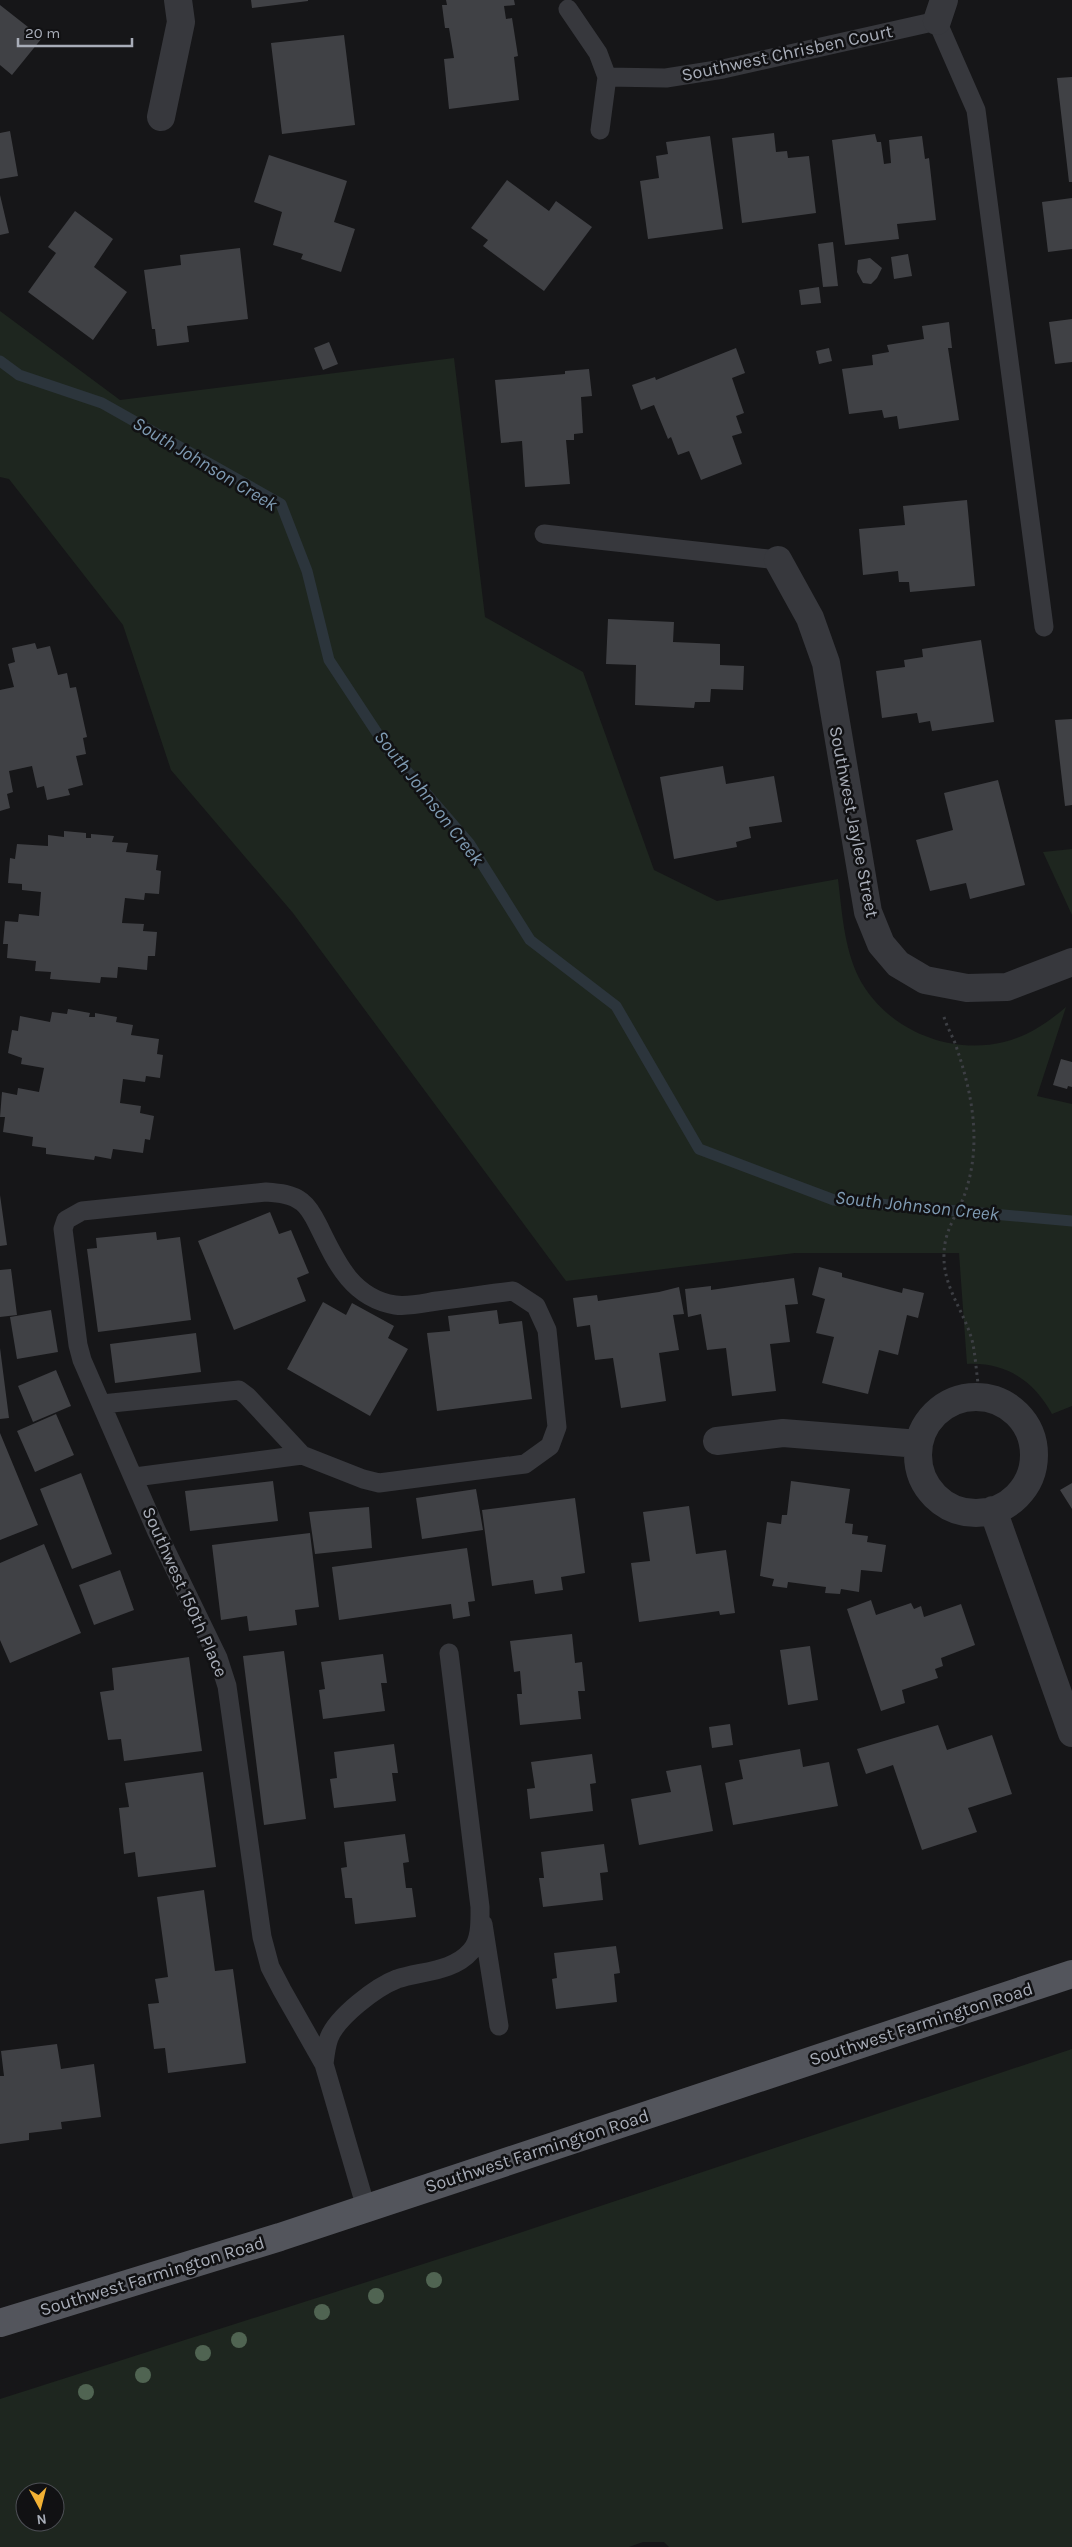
<svg xmlns="http://www.w3.org/2000/svg" width="1072" height="2547" viewBox="0 0 1072 2547" font-family="Karla,sans-serif">
<style>
.green{fill:#1e261f;fill-rule:evenodd}
.lines{fill:none;stroke-linecap:round;stroke-linejoin:round}
.stream{stroke:#2c353c;stroke-width:11}
.building{fill:#404145}
.path{stroke:#3d3f44;stroke-width:3;stroke-dasharray:2.5 4;stroke-linecap:butt}
.service{stroke:#37383d;stroke-width:19}
.minor{stroke:#37383d;stroke-width:28}
.primary{stroke:#53555c;stroke-width:28}
.tree{fill:#506452}
.labels{text-anchor:middle;dominant-baseline:central;stroke-width:5;stroke-linejoin:round;paint-order:stroke}
.street-label{font-size:18px;fill:#a8adb8;stroke:#111113}
.water-label{font-size:19px;font-style:italic;fill:#7f9bb3;stroke:#111113}
</style>
<rect width="100%" height="100%" fill="#161618"/>
<path class="green" d="M0,311L120,400L454,358L485,617L583,672L654,870L717,901L838,879C842,912 844,946 858,976C884,1028 948,1056 1004,1042C1028,1036 1047,1023 1066,1007L1037,1096L1072,1104V1406L1052,1414C1034,1381 1006,1362 967,1364L959,1253H795L566,1281L293,913L171,770L123,625L9,479L0,477Z
M1072,849V915L1043,852Z
M1072,2049V2547H669L664,2542H643L629,2547H0V2399L489,2243ZM25,2492H55V2522H25Z"/>
<g class="lines">
<path class="stream" d="M0,361L19,375L102,403L281,504L307,571L329,660L387,748L469,843L530,940L616,1006L699,1149L834,1200L1072,1221"/>
</g>
<path class="building" d="M251,0H308V1L252,8Z
M446,0H514L515,5L504,6L506,19L512,18L518,56L514,57L519,100L449,109L444,59L454,58L449,28H445L442,5H447Z
M0,5L42,38L12,75L0,65Z
M344,35L355,125L282,134L271,43Z
M1072,77V182H1069L1057,78Z
M10,131L18,176L0,179V133Z
M774,133L776,152L787,151L788,158L809,156L816,213L742,223L732,138Z
M875,134L877,142H881L884,164L891,163L889,140L922,136L925,159L929,158L936,220L897,224L899,239L845,245L832,140Z
M710,136L723,229L648,239L640,181L659,178L656,156L668,154L666,142Z
M269,155L347,181L334,222L355,229L341,272L301,259L303,254L273,245L282,212L254,202Z
M507,180L549,211L556,201L592,227L544,291L483,246L488,240L471,228Z
M0,195L9,233L0,235Z
M1072,198V249L1048,252L1042,202Z
M75,211L113,239L94,267L127,292L93,340L28,292L56,253L48,247Z
M833,242L838,286L823,287L818,244Z
M240,248L248,319L187,326L189,342L157,346L155,329H152L144,270L181,265L180,255Z
M908,254L912,276L894,279L891,257Z
M870,258L882,268L877,278L871,284L863,283L857,272L858,260Z
M819,287L821,303L801,305L799,290Z
M1072,319V362L1055,364L1049,322Z
M949,322L952,348H948L959,420L899,429L897,416L884,418L882,410L849,414L842,369L873,365L872,355L889,352L887,345L924,339L922,326Z
M329,342L338,364L323,370L314,348Z
M736,348L745,373L732,378L744,413L736,416L742,433L732,436L742,464L701,480L689,451L678,455L671,437L668,439L654,405L641,410L632,385L655,377L656,380Z
M829,348L832,361L819,364L816,351Z
M589,369L592,396L581,397L583,433L574,434V440H566L570,484L525,487L522,441L501,443L495,380L565,374V371Z
M967,500L975,586L910,592L909,582H899L898,571L863,575L859,529L905,525L903,506Z
M608,619L674,622L673,642L720,644V665L744,666L743,690L711,689L710,702H695L694,708L635,705L636,665L606,664Z
M981,640L994,722L932,731L930,721L919,723L917,713L882,718L876,671L905,667L904,660L923,657L922,649Z
M35,643L37,649L50,646L58,675L67,673L70,688L76,687L87,737L83,738L86,754L76,756L83,785L68,789L70,795L47,800L44,786L37,788L32,766L9,771L13,792L7,794L10,808L0,811V690L14,687L8,664L15,662L12,648Z
M1072,719V805L1065,806L1055,720Z
M723,766L726,784L774,776L782,822L749,827L751,838L736,842L737,847L674,859L660,777Z
M998,780L1025,885L970,899L966,883L930,891L916,840L953,830L944,793Z
M64,831L86,833V838H91V834L114,836L112,842L128,843L126,852L158,855L156,870L161,871L159,894L145,893L144,900L125,898L122,923L144,924L143,931L157,932L155,956H148L147,970L118,967L117,978L101,977L100,983L50,979L51,972L35,971L36,961L7,958L8,944H3L5,921L18,922L19,914L39,916L41,892L22,890V884L8,883L10,858L15,859L17,844L48,846V835L64,837Z
M68,1009L90,1013L89,1017H95V1013L117,1017L116,1022L133,1025L131,1035L159,1039L157,1054L163,1055L160,1078L146,1076L145,1082L123,1079L120,1103L141,1106L140,1113L154,1116L150,1140L145,1139L143,1153L113,1149L111,1159L95,1156L94,1160L46,1154V1148L32,1146L33,1137L3,1132L5,1117H0L2,1092L17,1095L18,1088L39,1092L44,1068L21,1064L22,1058L8,1053L12,1030L18,1031L20,1016L50,1022L52,1012L67,1014Z
M1061,1059L1072,1062V1087L1068,1086L1067,1089L1053,1085Z
M0,1195L7,1245L0,1246Z
M270,1212L279,1234L291,1230L309,1273L297,1278L306,1301L234,1330L198,1241Z
M156,1232L157,1240L180,1237L191,1320L98,1332L87,1249L97,1248L96,1238Z
M819,1267L842,1273V1277L902,1293L903,1288L924,1293L918,1318L907,1315L898,1355L879,1350L868,1394L822,1383L834,1337L816,1333L825,1299L812,1295Z
M11,1269L17,1315L0,1317V1270Z
M794,1278L798,1304L785,1305L790,1342L770,1344L776,1391L732,1396L726,1348L707,1350L701,1314L688,1317L685,1289L711,1286V1290Z
M679,1287L684,1314L673,1315L679,1350L659,1353L666,1401L621,1408L613,1358L595,1360L590,1325L577,1327L573,1298L597,1295L598,1301L659,1292Z
M323,1302L346,1315L352,1303L394,1326L388,1338L408,1349L370,1416L287,1369Z
M51,1310L58,1352L17,1359L10,1317Z
M497,1310L499,1324L522,1321L532,1399L437,1411L427,1333L450,1331L448,1316Z
M196,1333L201,1372L115,1383L110,1344Z
M0,1348L9,1418L0,1419Z
M56,1370L71,1406L33,1422L18,1386Z
M56,1414L74,1455L35,1472L17,1431Z
M0,1433L38,1525L0,1540Z
M81,1473L112,1554L72,1569L40,1489Z
M273,1481L278,1521L190,1531L185,1491Z
M791,1481L850,1489L845,1523L853,1524L852,1534L868,1536L867,1542L886,1545L882,1572L861,1570L859,1592L841,1589L840,1594L825,1593L826,1587L788,1582L787,1588L772,1586L774,1579L760,1576L767,1522L781,1524L782,1515H787Z
M1072,1483V1509L1060,1490Z
M476,1489L483,1530L422,1539L416,1498Z
M575,1498L585,1573L561,1577L563,1590L535,1594L533,1580L492,1586L482,1510Z
M689,1506L696,1554L726,1550L735,1613L720,1615L719,1611L639,1622L631,1563L650,1561L643,1512Z
M369,1507L372,1548L315,1554L309,1512Z
M310,1533L319,1607L295,1610L297,1625L249,1631L247,1616L221,1620L212,1545Z
M44,1544L81,1633L10,1663L0,1640V1563Z
M467,1548L475,1601L468,1602L470,1616L453,1619L451,1604L339,1620L332,1567Z
M120,1570L134,1610L94,1625L79,1585Z
M871,1600L876,1615L911,1603L914,1609L921,1606L924,1617L961,1604L975,1645L941,1658L943,1666L935,1669L938,1678L902,1690L905,1703L881,1711L847,1609Z
M572,1634L575,1663L582,1662L585,1691H578L581,1719L520,1725L517,1694H522L520,1671L514,1672L510,1641Z
M810,1646L818,1700L788,1705L780,1650Z
M284,1651L306,1819L264,1825L243,1656Z
M383,1654L387,1683H381L385,1711L323,1719L319,1690L325,1689L321,1662Z
M189,1657L202,1751L124,1761L121,1739L108,1740L100,1692L114,1690L112,1668Z
M730,1724L733,1745L712,1748L709,1727Z
M938,1725L947,1750L992,1735L1012,1794L968,1808L977,1832L922,1850L893,1765L866,1774L857,1749Z
M394,1744L398,1773H392L396,1801L334,1808L330,1779L337,1778L334,1752Z
M800,1749L803,1767L829,1762L838,1806L733,1825L725,1783L743,1779L739,1760Z
M592,1754L596,1783L590,1784L593,1811L530,1819L527,1789L535,1788L531,1762Z
M701,1765L713,1831L639,1845L631,1799L671,1792L666,1771Z
M203,1772L216,1867L138,1877L135,1852L124,1854L119,1808L129,1807L125,1783Z
M405,1834L409,1862L403,1863L406,1888H412L416,1917L355,1924L352,1898H345L341,1868L347,1867L344,1842Z
M604,1844L608,1872L600,1873L603,1900L543,1907L539,1878H544L541,1852Z
M204,1890L215,1971L233,1969L246,2063L168,2073L165,2048L154,2049L148,2004L159,2003L155,1979L168,1977L157,1897Z
M616,1946L620,1973L614,1974L617,2002L556,2009L552,1979L557,1978L554,1953Z
M57,2044L61,2069L94,2064L101,2117L61,2122L62,2129L29,2133V2140L0,2144V2076H4L1,2051Z"/>
<g class="lines">
<path class="path" d="M944,1017C947,1028 954,1038 957,1049C972,1093 981,1141 967,1187C960,1213 943,1228 944,1258C944,1289 966,1314 973,1344C976,1361 977,1380 980,1397"/>
<path class="service" d="M568,9L598,53L607,77L600,130
M607,77L666,78L723,69L937,21L976,110L1044,627
M544,534L778,560
M102,1404L239,1390L247,1396L302,1455
M135,1477L302,1455L363,1479L379,1483L525,1464L550,1446L557,1427L547,1330L536,1306L513,1291C487,1294 462,1298 437,1301C424,1303 409,1307 395,1305C352,1298 336,1262 319,1227C315,1219 310,1208 302,1202C292,1194 279,1193 266,1192L82,1211L66,1220L63,1229L78,1345L82,1360L156,1530L218,1658L227,1686L262,1937L270,1967L282,1990L324,2064L366,2208
M483,1924L499,2026
M324,2064C325,2056 326,2046 329,2038C337,2017 376,1987 397,1979C421,1971 453,1972 471,1951C481,1940 480,1921 480,1907L449,1653"/>
<path class="minor" d="M937,21L944,0
M161,117L181,22L178,0
M778,560L810,618L826,663L868,912L881,944L898,964L925,980L967,988L1007,987L1072,962
M918 1455a58 58 0 1 1 116 0a58 58 0 1 1-116 0Z
M717,1441L783,1433L919,1444
M993,1510L1072,1733"/>
<path class="primary" d="M0,2323L280,2237L1072,1974"/>
</g>
<g class="tree">
<circle cx="434" cy="2280" r="8"/>
<circle cx="376" cy="2296" r="8"/>
<circle cx="322" cy="2312" r="8"/>
<circle cx="239" cy="2340" r="8"/>
<circle cx="203" cy="2353" r="8"/>
<circle cx="143" cy="2375" r="8"/>
<circle cx="86" cy="2392" r="8"/>
</g>
<g class="labels">
<g class="street-label">
<text transform="translate(787 53) rotate(-12)">Southwest Chrisben Court</text>
<text transform="translate(854 822) rotate(79)">Southwest Jaylee Street</text>
<text transform="translate(185 1592) rotate(66)">Southwest 150th Place</text>
<text transform="translate(921 2024) rotate(-18)">Southwest Farmington Road</text>
<text transform="translate(537 2151) rotate(-18)">Southwest Farmington Road</text>
<text transform="translate(152 2276) rotate(-17)">Southwest Farmington Road</text>
</g>
<g class="water-label">
<text transform="translate(205 464) rotate(31)">South Johnson Creek</text>
<text transform="translate(429 798) rotate(52)">South Johnson Creek</text>
<text transform="translate(917 1206) rotate(6)">South Johnson Creek</text>
</g>
</g>
<g transform="translate(40 2507) rotate(173)"><circle r="24" fill="#111113" stroke="#4d4f55"/>
<path d="M0-4L9 19L0 12L-9 19Z" fill="#f2b134"/>
<text y="-8" font-size="14" font-weight="bold" text-anchor="middle" fill="#a8adb8">N</text>
</g>
<path d="M18 38v8h114v-8" fill="none" stroke="#a8adb8" stroke-width="2.5"/>
<text x="25" y="38" font-size="15" fill="#a8adb8" stroke="#111113" stroke-width="4" paint-order="stroke">20 m</text>
</svg>
